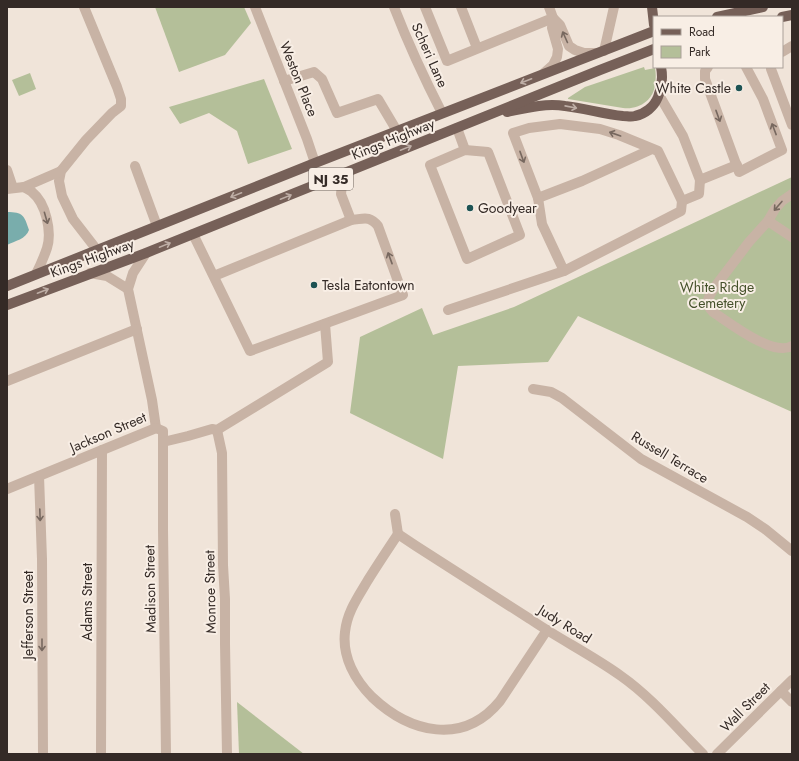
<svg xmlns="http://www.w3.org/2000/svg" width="799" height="761" viewBox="0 0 799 761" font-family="Jost,sans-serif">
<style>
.green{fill:#b4bf99}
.water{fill:#79adac}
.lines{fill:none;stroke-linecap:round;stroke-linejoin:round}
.minor{stroke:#c8b3a5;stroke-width:10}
.major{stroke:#766058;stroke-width:10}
.oneway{stroke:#77685f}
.oneway2{stroke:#beaea6}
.poi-dot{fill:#1d5354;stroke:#f8eee5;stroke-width:1.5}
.labels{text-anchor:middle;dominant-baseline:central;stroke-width:4;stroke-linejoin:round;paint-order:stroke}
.shield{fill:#f8eee5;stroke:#6f655f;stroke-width:1}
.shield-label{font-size:13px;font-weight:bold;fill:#342a26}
.street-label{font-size:14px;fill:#342a26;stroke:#f8eee5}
.poi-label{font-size:14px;fill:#342a26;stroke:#f8eee5;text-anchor:start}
.park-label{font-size:14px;fill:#45512b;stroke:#f8eee5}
</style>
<rect width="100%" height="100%" fill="#f0e4d9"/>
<g class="green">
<path d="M155,7h89l7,16 -26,32 -46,17z"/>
<path d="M644,67l1,3 10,-2c1,5 1,11 0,16 -1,16 -16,26 -32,24l-55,-9v-1l17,-11z"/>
<path d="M30,73l6,16 -17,7 -7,-16z"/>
<path d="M264,79l28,70 -44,15 -11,-33 -28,-18 -29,11 -11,-17z"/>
<path d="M792,177v235l-214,-96 -30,46 -90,4 -15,93 -93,-46 10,-76 62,-29 11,27 81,-28z"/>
<path d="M237,702l67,52h-65z"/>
</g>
<path class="water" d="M7,212c16,0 17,3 22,18 -3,9 -14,11 -22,15z"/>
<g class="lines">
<g class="minor">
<path d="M84,7l33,80 4,12v7l-9,7 -26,27 -25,31 -2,10 3,15 11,23 24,31"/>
<path d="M255,7l52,132 8,24"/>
<path d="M394,7c14,36 30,71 48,106"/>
<path d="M425,7l22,54 106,-43 -4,-11"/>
<path d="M461,7l16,41"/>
<path d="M604,51l10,-44"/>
<path d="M782,52l10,-6"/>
<path d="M708,67l-3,4v8l34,93 43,-22 -19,-51 -17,-32"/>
<path d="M771,67v2l21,56"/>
<path d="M544,73l9,-8 4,-8 1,-8 -6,-21 1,-10 7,7 9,21 6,4 9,3h13"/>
<path d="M284,81l30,-9 8,7 15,34 41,-14 19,32"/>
<path d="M659,95l24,41 17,44 37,-15"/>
<path d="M457,128l8,22"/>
<path d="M652,149l-70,32 -44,17 -25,-65 16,-5 31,-4 40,5 19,6 39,16 24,50 17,-7 1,-14"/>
<path d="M465,150l23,2 32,83 -53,24 -37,-94z"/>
<path d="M135,166l22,60"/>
<path d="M7,170l6,18"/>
<path d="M343,174l-2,20 10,26"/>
<path d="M24,187c3,2 6,3 8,5 14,11 20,40 15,56 -3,9 -7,18 -11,26"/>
<path d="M7,189l17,-2 37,-16"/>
<path d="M792,194l-10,7 -7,8 -7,12 -19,21 -35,46c-6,10 -10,15 -1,24 17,11 60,45 79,34"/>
<path d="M538,198l4,26 22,47 117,-60 1,-10"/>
<path d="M768,221l24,16"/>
<path d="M193,234l57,117 104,-38 49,-18 -25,-69c-9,-11 -14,-7 -27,-6l-137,56"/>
<path d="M146,253l-13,20 -5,16 24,111 4,28"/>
<path d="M90,273l17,3 21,13"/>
<path d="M448,310l116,-39"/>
<path d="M7,381l130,-52"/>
<path d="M533,389l18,3 11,6 79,61 106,58 18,12 27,22"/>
<path d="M156,428l7,3v99l3,224"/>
<path d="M217,430l5,23 1,112 2,34v45l2,110"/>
<path d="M163,442l25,-6 24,-7 5,1 111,-68 -3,-38"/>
<path d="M39,476l3,83 1,195"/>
<path d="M7,489l149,-61"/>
<path d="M395,514l3,20"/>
<path d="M398,534c-10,15 -20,30 -30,46 -10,17 -21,32 -23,52 -3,25 10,48 27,65 38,36 91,49 128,4l47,-71"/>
<path d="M398,534l18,12 114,73c29,20 62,36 91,57 30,21 56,52 82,78"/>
<path d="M781,691l11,11"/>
<path d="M101,754l1,-304"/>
<path d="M717,754l75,-74"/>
</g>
<g class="major">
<path d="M652,7l2,18"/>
<path d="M717,17l46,-10"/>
<path d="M782,17l10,-2"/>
<path d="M507,112c19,-4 38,-9 58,-6 19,2 38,8 58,10 4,0 8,1 12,0 10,-2 19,-9 23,-19 4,-10 5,-20 3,-30"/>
<path d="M7,286l308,-123 339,-132"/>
<path d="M7,305l139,-52 454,-183 54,-21"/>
</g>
</g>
<defs><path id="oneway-shaft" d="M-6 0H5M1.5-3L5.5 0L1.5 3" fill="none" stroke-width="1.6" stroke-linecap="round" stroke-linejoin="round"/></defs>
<g class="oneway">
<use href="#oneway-shaft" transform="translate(565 37) rotate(-114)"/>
<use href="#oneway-shaft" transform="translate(718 116) rotate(70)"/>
<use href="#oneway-shaft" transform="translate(774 129) rotate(-111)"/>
<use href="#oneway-shaft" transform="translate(615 134) rotate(-161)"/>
<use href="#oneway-shaft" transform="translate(522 157) rotate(70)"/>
<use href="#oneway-shaft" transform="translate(778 206) rotate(131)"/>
<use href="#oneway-shaft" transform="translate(46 218) rotate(74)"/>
<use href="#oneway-shaft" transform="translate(390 258) rotate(-110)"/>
<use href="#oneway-shaft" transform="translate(40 515) rotate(88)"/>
<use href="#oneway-shaft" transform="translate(42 645) rotate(90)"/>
</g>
<g class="oneway2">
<use href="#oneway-shaft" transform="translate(526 81) rotate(159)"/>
<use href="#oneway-shaft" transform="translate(571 107) rotate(11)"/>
<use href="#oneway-shaft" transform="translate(406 148) rotate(-22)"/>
<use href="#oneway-shaft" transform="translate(236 195) rotate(158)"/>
<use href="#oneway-shaft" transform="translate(286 197) rotate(-22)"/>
<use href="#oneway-shaft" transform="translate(165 245) rotate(-22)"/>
<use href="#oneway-shaft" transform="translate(43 291) rotate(-21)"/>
</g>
<g class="poi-dot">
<circle cx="739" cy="88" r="4"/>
<circle cx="470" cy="208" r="4"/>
<circle cx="314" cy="285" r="4"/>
</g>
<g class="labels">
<rect class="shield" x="309" y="168" width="44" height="22" rx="3"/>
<g class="shield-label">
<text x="331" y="179">NJ 35</text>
</g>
<g class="street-label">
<text transform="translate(430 55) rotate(66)">Scheri Lane</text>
<text transform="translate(299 79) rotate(68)">Weston Place</text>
<text transform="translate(393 139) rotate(-22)">Kings Highway</text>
<text transform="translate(92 258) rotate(-20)">Kings Highway</text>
<text transform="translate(108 432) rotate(-23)">Jackson Street</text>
<text transform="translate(670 457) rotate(31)">Russell Terrace</text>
<text transform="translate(150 589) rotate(-91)">Madison Street</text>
<text transform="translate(210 592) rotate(-91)">Monroe Street</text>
<text transform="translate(87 602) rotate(-90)">Adams Street</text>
<text transform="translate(28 615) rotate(-90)">Jefferson Street</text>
<text transform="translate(565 624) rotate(32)">Judy Road</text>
<text transform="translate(745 707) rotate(-45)">Wall Street</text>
</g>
<g class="poi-label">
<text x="731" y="88" text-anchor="end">White Castle</text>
<text x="478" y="208">Goodyear</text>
<text x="322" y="285">Tesla Eatontown</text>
</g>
<g class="park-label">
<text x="717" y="287">White Ridge<tspan x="717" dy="16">Cemetery</tspan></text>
</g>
</g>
<rect width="799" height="761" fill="none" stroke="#342a26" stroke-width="16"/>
<rect x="653" y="16" width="130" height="52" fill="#f8eee5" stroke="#aaa099"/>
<rect x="661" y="29" width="20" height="6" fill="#766058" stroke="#aaa099"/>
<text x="689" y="36" font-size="12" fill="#342a26">Road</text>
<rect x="661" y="46" width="20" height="12" fill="#b4bf99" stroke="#aaa099"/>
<text x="689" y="56" font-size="12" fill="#342a26">Park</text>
</svg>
